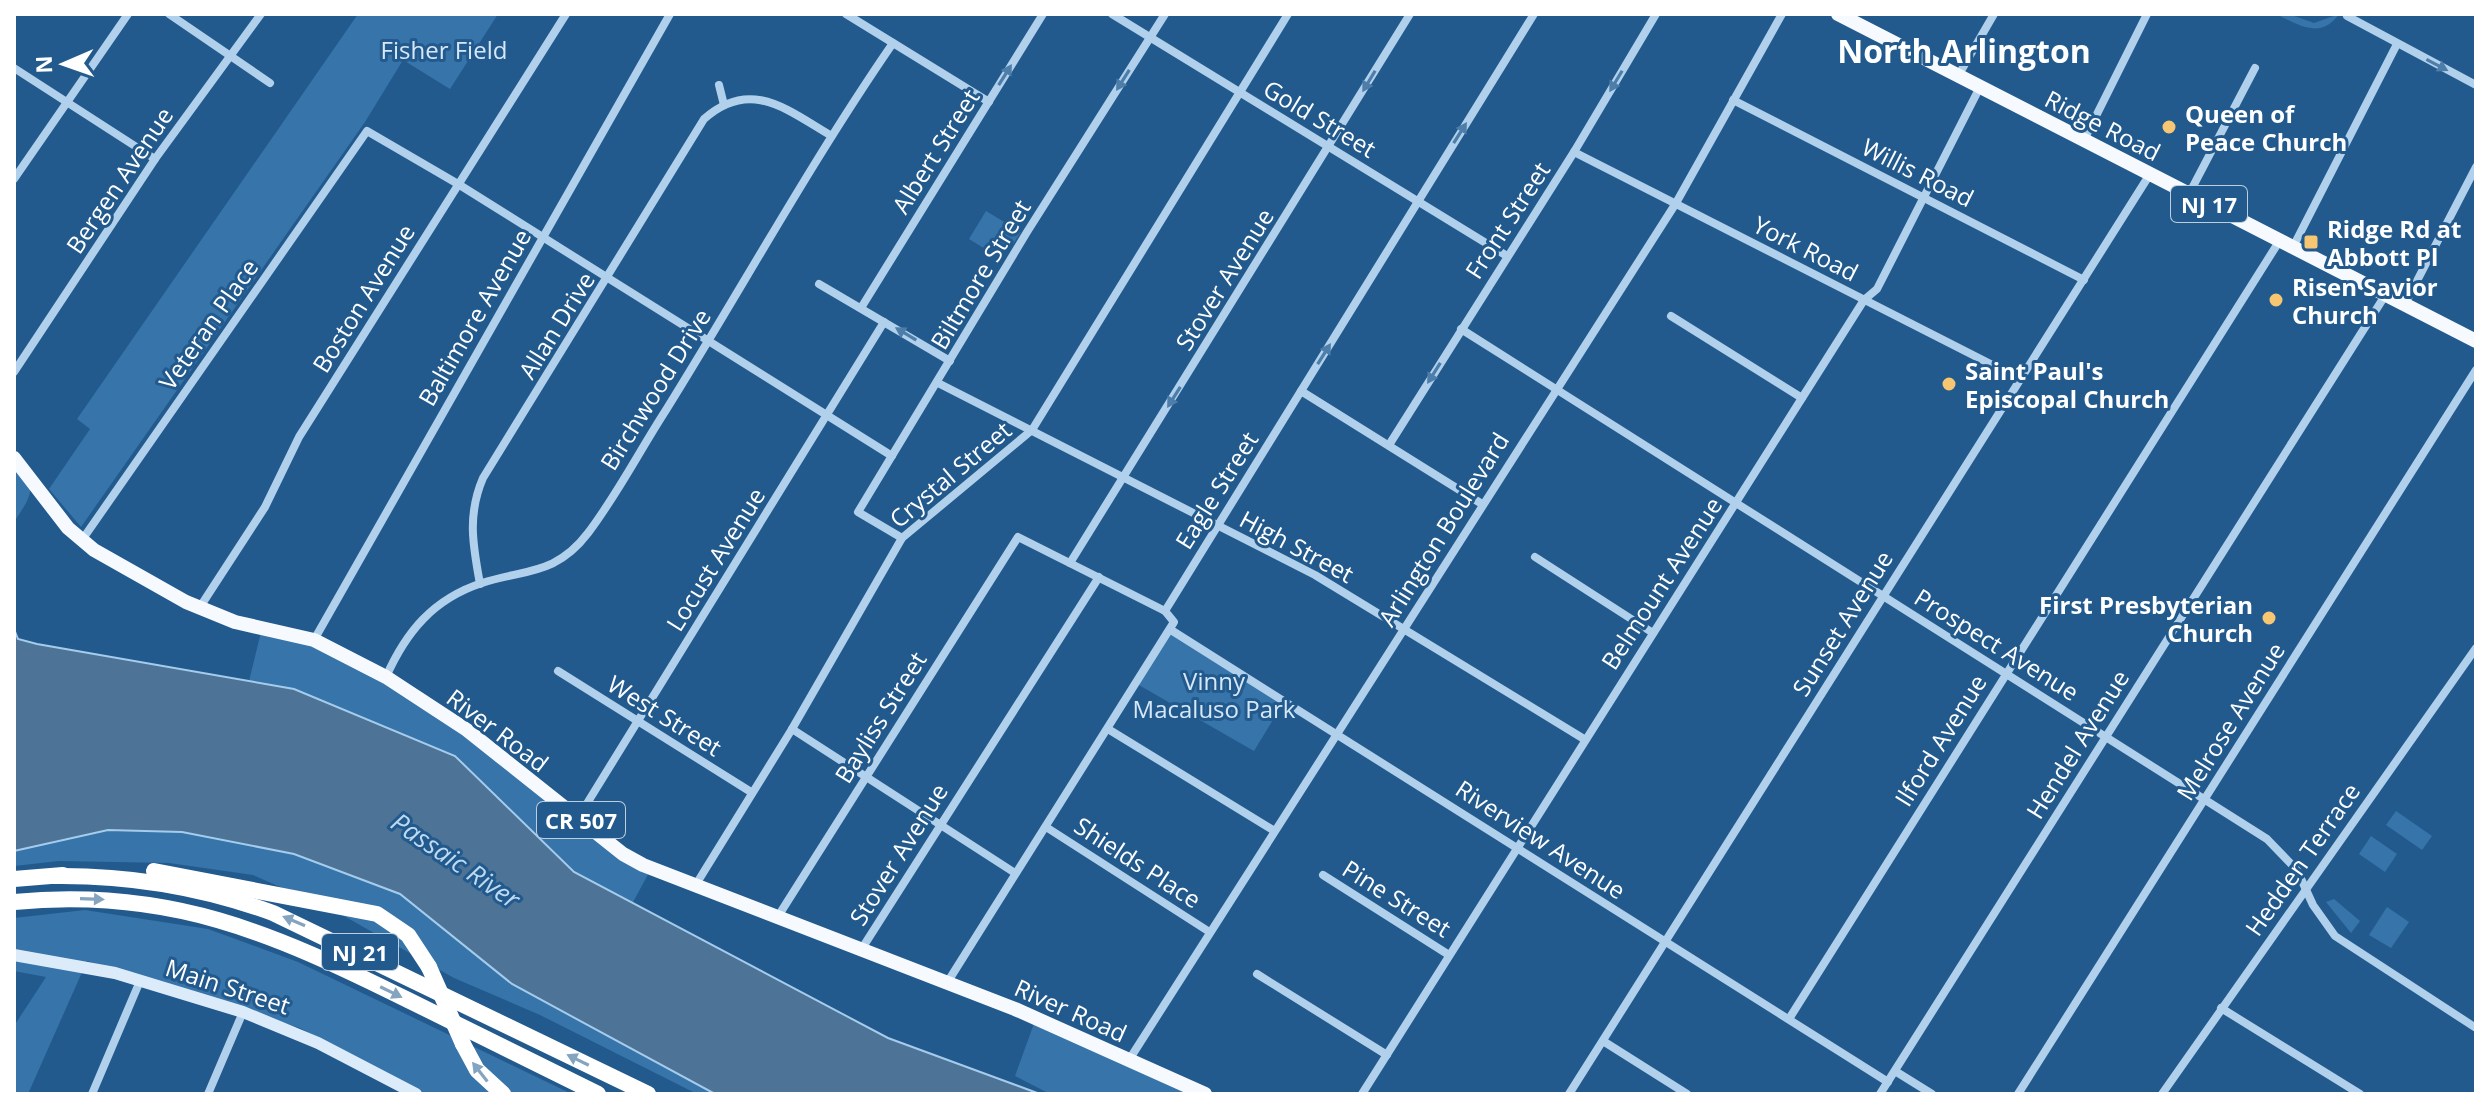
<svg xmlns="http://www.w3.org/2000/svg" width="2490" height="1108" viewBox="0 0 2490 1108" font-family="'Open Sans',sans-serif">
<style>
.green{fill:#3674aa}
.water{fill:#4d7397;stroke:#a5ccec;stroke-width:2}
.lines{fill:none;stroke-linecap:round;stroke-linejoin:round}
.street{stroke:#b1d0eb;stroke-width:8}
.secondary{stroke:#dcebf9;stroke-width:12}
.primary{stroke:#f6fafe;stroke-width:14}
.highway{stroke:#fff;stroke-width:16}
.highway-bridge{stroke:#fff;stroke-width:16}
.oneway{fill:#4d7da9}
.oneway2{fill:#85a4c0}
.poi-dot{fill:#f7c673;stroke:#225a8d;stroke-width:3}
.labels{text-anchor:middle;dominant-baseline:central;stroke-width:6;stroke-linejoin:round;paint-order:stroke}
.shield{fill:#225a8d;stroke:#bdcedd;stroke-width:2}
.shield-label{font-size:22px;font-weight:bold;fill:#fff}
.park-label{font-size:24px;fill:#d6e8f8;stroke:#225a8d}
.poi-label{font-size:24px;font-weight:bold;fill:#fff;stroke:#225a8d;text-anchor:start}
.street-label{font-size:24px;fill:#fff;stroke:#225a8d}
.water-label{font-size:26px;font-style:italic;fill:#bddaf2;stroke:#225a8d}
.district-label{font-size:32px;font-weight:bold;fill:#fff;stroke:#225a8d}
</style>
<rect width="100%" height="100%" fill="#225a8d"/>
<g class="green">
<path d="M358,14h140l-48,75 -47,-29 -38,62 -284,405 -32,-38 41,-60 -13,-10z"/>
<path d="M2276,14h13l25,9 25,-9c-18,26 -41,11 -63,0z"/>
<path d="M986,211l35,21 -8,12 -5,-3 -10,16 -29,-18z"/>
<path d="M14,458c22,30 21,33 0,64z"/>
<path d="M262,628l31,8 93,41 265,192 -19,35 -58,-32 -119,-116 -161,-67 -45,-8z"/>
<path d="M1171,630l114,70 -31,51 -117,-67z"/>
<path d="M2396,811l36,25 -10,14 -36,-25z"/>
<path d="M108,830l74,2 112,22 106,39 112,91 203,110h-18l-157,-79 -86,-37 -119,-67 -82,-36 -84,-12 -110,-2 -45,5v-15z"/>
<path d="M2371,836l26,18 -12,18 -26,-18z"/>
<path d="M2334,899l26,22 -9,12 -25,-31z"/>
<path d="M2387,907l22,15 -18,26 -22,-13z"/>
<path d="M85,910l123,19 90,33 274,132h-148l-124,-66 -213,-67 -59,133h-14v-68l32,-49 -32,-6v-53z"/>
<path d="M1036,1018l169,76h-155l-35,-18z"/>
</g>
<path class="water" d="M14,629l4,10 19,5 257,45 161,67 119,116 314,166 152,56h-325l-203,-110 -112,-90 -106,-40 -112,-22 -74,-2 -94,21z"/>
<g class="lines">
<g class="street">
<path d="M169,14l101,69"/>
<path d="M846,14l143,88"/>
<path d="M1112,14l395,242"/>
<path d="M2347,16l129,69"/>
<path d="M14,68l141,91"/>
<path d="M1958,76l36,-62"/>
<path d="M719,85l5,20"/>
<path d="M1733,100l351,180"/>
<path d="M2084,140l63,-126"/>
<path d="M1574,152l446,227"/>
<path d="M14,179l114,-165"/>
<path d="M2189,194l66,-126"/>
<path d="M2293,247l104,-203"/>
<path d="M819,284l131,77"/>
<path d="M2405,304l71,-137"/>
<path d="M861,308l182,-294"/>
<path d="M1671,316l131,82"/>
<path d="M1461,329l806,510 30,31 16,35 22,31 141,92"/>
<path d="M14,372l141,-213 106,-145"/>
<path d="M938,383l377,192 269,164"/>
<path d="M1301,391l181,113"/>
<path d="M1389,445l185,-293 82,-138"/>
<path d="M902,538l-44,-26 169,-280 138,-218"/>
<path d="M82,540l285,-409 91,53 434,272"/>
<path d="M1535,557l118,76"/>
<path d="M1070,563l340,-549"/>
<path d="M480,584c-7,-38 -13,-69 3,-106l221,-359c46,-41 82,-10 126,16"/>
<path d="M200,607l65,-100 34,-70 267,-423"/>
<path d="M1165,611l369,-597"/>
<path d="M1171,630l717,452"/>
<path d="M314,640l356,-626"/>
<path d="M558,671l193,121"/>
<path d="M386,677c20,-45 47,-78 96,-94 44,-14 74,-8 106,-50 29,-38 52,-83 78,-123 76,-122 145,-248 227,-367"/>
<path d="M792,729l223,144"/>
<path d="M1108,729l165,101"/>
<path d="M578,818l306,-496"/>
<path d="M1046,827l162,104"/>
<path d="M1323,875l126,80"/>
<path d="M695,886l97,-157 110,-191 130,-108 256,-416"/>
<path d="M777,918l241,-381 147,74 9,11 -227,361"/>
<path d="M861,950l238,-373"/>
<path d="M1257,974l130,81"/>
<path d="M2221,1008l139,86"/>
<path d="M1789,1019l491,-779"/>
<path d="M1603,1041l84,53"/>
<path d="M1129,1060l547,-857 106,-189"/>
<path d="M1895,1071l37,23"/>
<path d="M92,1094l48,-113"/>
<path d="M208,1094l35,-82"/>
<path d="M1362,1094l440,-696 62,-98 13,-11 103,-202"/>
<path d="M1569,1094l581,-920"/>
<path d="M1880,1094l506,-800"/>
<path d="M2018,1094l458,-724"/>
<path d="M2162,1094l314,-446"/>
</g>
<path class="secondary" d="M14,955l101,18 128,39 75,31 98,51"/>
<g class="primary">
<path d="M1838,14l638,327"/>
<path d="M14,458l54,70 26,22 92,52 49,20 79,18 72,37 81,53 156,124 20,11 372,144 190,85"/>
</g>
<g class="highway">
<path d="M154,871l223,43 31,21 21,32"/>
<path d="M53,876c76,-1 149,11 220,37l375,181"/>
<path d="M14,879l49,-4"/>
<path d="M14,902c155,-15 259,31 394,98 63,31 127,63 190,94"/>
<path d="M463,1044l14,26 26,24"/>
</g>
<path class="highway-bridge" d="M429,967l34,77"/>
</g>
<defs><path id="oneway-solid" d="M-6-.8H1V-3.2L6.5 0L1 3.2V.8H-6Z" transform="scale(2)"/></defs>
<g class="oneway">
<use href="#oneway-solid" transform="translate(2437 65) rotate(28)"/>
<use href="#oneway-solid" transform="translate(1005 75) rotate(-58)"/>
<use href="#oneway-solid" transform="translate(1123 80) rotate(122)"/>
<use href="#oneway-solid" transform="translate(1369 81) rotate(121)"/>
<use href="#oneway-solid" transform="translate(1616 81) rotate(121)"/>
<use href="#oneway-solid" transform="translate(1460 133) rotate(-58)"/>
<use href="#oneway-solid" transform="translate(906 334) rotate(-149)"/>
<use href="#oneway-solid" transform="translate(1324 354) rotate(-58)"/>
<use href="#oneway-solid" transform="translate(1434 373) rotate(122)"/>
<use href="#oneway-solid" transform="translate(1174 397) rotate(122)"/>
</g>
<g class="oneway2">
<use href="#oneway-solid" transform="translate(92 899) rotate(2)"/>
<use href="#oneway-solid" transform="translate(294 921) rotate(-157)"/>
<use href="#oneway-solid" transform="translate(391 992) rotate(26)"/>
<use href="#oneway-solid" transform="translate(578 1060) rotate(-154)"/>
<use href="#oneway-solid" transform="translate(480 1072) rotate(-128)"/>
</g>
<g class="poi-dot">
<circle cx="2169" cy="127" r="8"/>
<rect x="2303" y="234" width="16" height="16" rx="4"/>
<circle cx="2276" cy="300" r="8"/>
<circle cx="1949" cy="384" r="8"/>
<circle cx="2269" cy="618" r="8"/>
</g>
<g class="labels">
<g class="shield">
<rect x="2171" y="186" width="76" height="36" rx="6"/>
<rect x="537" y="802" width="88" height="36" rx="6"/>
<rect x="322" y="934" width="76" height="36" rx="6"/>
</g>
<g class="shield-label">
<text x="2209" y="204">NJ 17</text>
<text x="581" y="820">CR 507</text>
<text x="360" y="952">NJ 21</text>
</g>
<g class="park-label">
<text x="444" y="49">Fisher Field</text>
<text x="1214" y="680">Vinny<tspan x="1214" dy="28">Macaluso Park</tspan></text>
</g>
<g class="poi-label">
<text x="2185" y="113">Queen of<tspan x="2185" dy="28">Peace Church</tspan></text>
<text x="2327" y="228">Ridge Rd at<tspan x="2327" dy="28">Abbott Pl</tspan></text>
<text x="2292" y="286">Risen Savior<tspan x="2292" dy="28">Church</tspan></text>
<text x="1965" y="370">Saint Paul's<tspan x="1965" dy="28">Episcopal Church</tspan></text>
<text x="2253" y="604" text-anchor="end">First Presbyterian<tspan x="2253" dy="28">Church</tspan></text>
</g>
<g class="street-label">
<text transform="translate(1320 118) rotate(31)">Gold Street</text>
<text transform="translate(2103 125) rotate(27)">Ridge Road</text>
<text transform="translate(935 151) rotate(-58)">Albert Street</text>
<text transform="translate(1918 172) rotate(27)">Willis Road</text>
<text transform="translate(119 180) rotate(-56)">Bergen Avenue</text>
<text transform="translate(1507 220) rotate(-57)">Front Street</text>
<text transform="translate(1806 248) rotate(27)">York Road</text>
<text transform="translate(980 274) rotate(-59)">Biltmore Street</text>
<text transform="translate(1224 279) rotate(-58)">Stover Avenue</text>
<text transform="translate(363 298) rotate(-58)">Boston Avenue</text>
<text transform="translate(474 317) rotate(-60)">Baltimore Avenue</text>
<text transform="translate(208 324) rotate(-55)">Veteran Place</text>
<text transform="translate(556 325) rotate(-58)">Allan Drive</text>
<text transform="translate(655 389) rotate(-58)">Birchwood Drive</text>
<text transform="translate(950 474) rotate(-40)">Crystal Street</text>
<text transform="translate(1216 490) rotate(-58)">Eagle Street</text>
<text transform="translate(1443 529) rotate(-58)">Arlington Boulevard</text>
<text transform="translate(1297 546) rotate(28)">High Street</text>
<text transform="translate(715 559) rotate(-58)">Locust Avenue</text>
<text transform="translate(1661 583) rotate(-57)">Belmount Avenue</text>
<text transform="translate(1842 623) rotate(-58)">Sunset Avenue</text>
<text transform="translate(1997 644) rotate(32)">Prospect Avenue</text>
<text transform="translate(665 715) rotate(32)">West Street</text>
<text transform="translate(880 717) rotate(-58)">Bayliss Street</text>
<text transform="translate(2230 721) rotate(-58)">Melrose Avenue</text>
<text transform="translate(498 730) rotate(37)">River Road</text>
<text transform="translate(1940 740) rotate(-58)">Ilford Avenue</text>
<text transform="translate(2077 744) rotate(-58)">Hendel Avenue</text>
<text transform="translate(1541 839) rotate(33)">Riverview Avenue</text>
<text transform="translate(898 854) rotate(-58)">Stover Avenue</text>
<text transform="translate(2302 859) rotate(-55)">Hedden Terrace</text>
<text transform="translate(1138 862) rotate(33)">Shields Place</text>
<text transform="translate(1397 898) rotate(32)">Pine Street</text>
<text transform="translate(228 986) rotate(18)">Main Street</text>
<text transform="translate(1071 1010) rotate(24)">River Road</text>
</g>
<g class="water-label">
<text transform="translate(456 860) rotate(34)">Passaic River</text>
</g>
<g class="district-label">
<text x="1964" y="50">North Arlington</text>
</g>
</g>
<rect width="2490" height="1108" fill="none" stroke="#ffffff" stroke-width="32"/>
<g transform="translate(64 64) rotate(268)" stroke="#225a8d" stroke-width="6" paint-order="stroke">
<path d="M0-6L14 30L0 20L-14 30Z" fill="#ffffff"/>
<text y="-12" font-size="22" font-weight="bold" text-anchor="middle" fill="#ffffff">N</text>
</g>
</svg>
